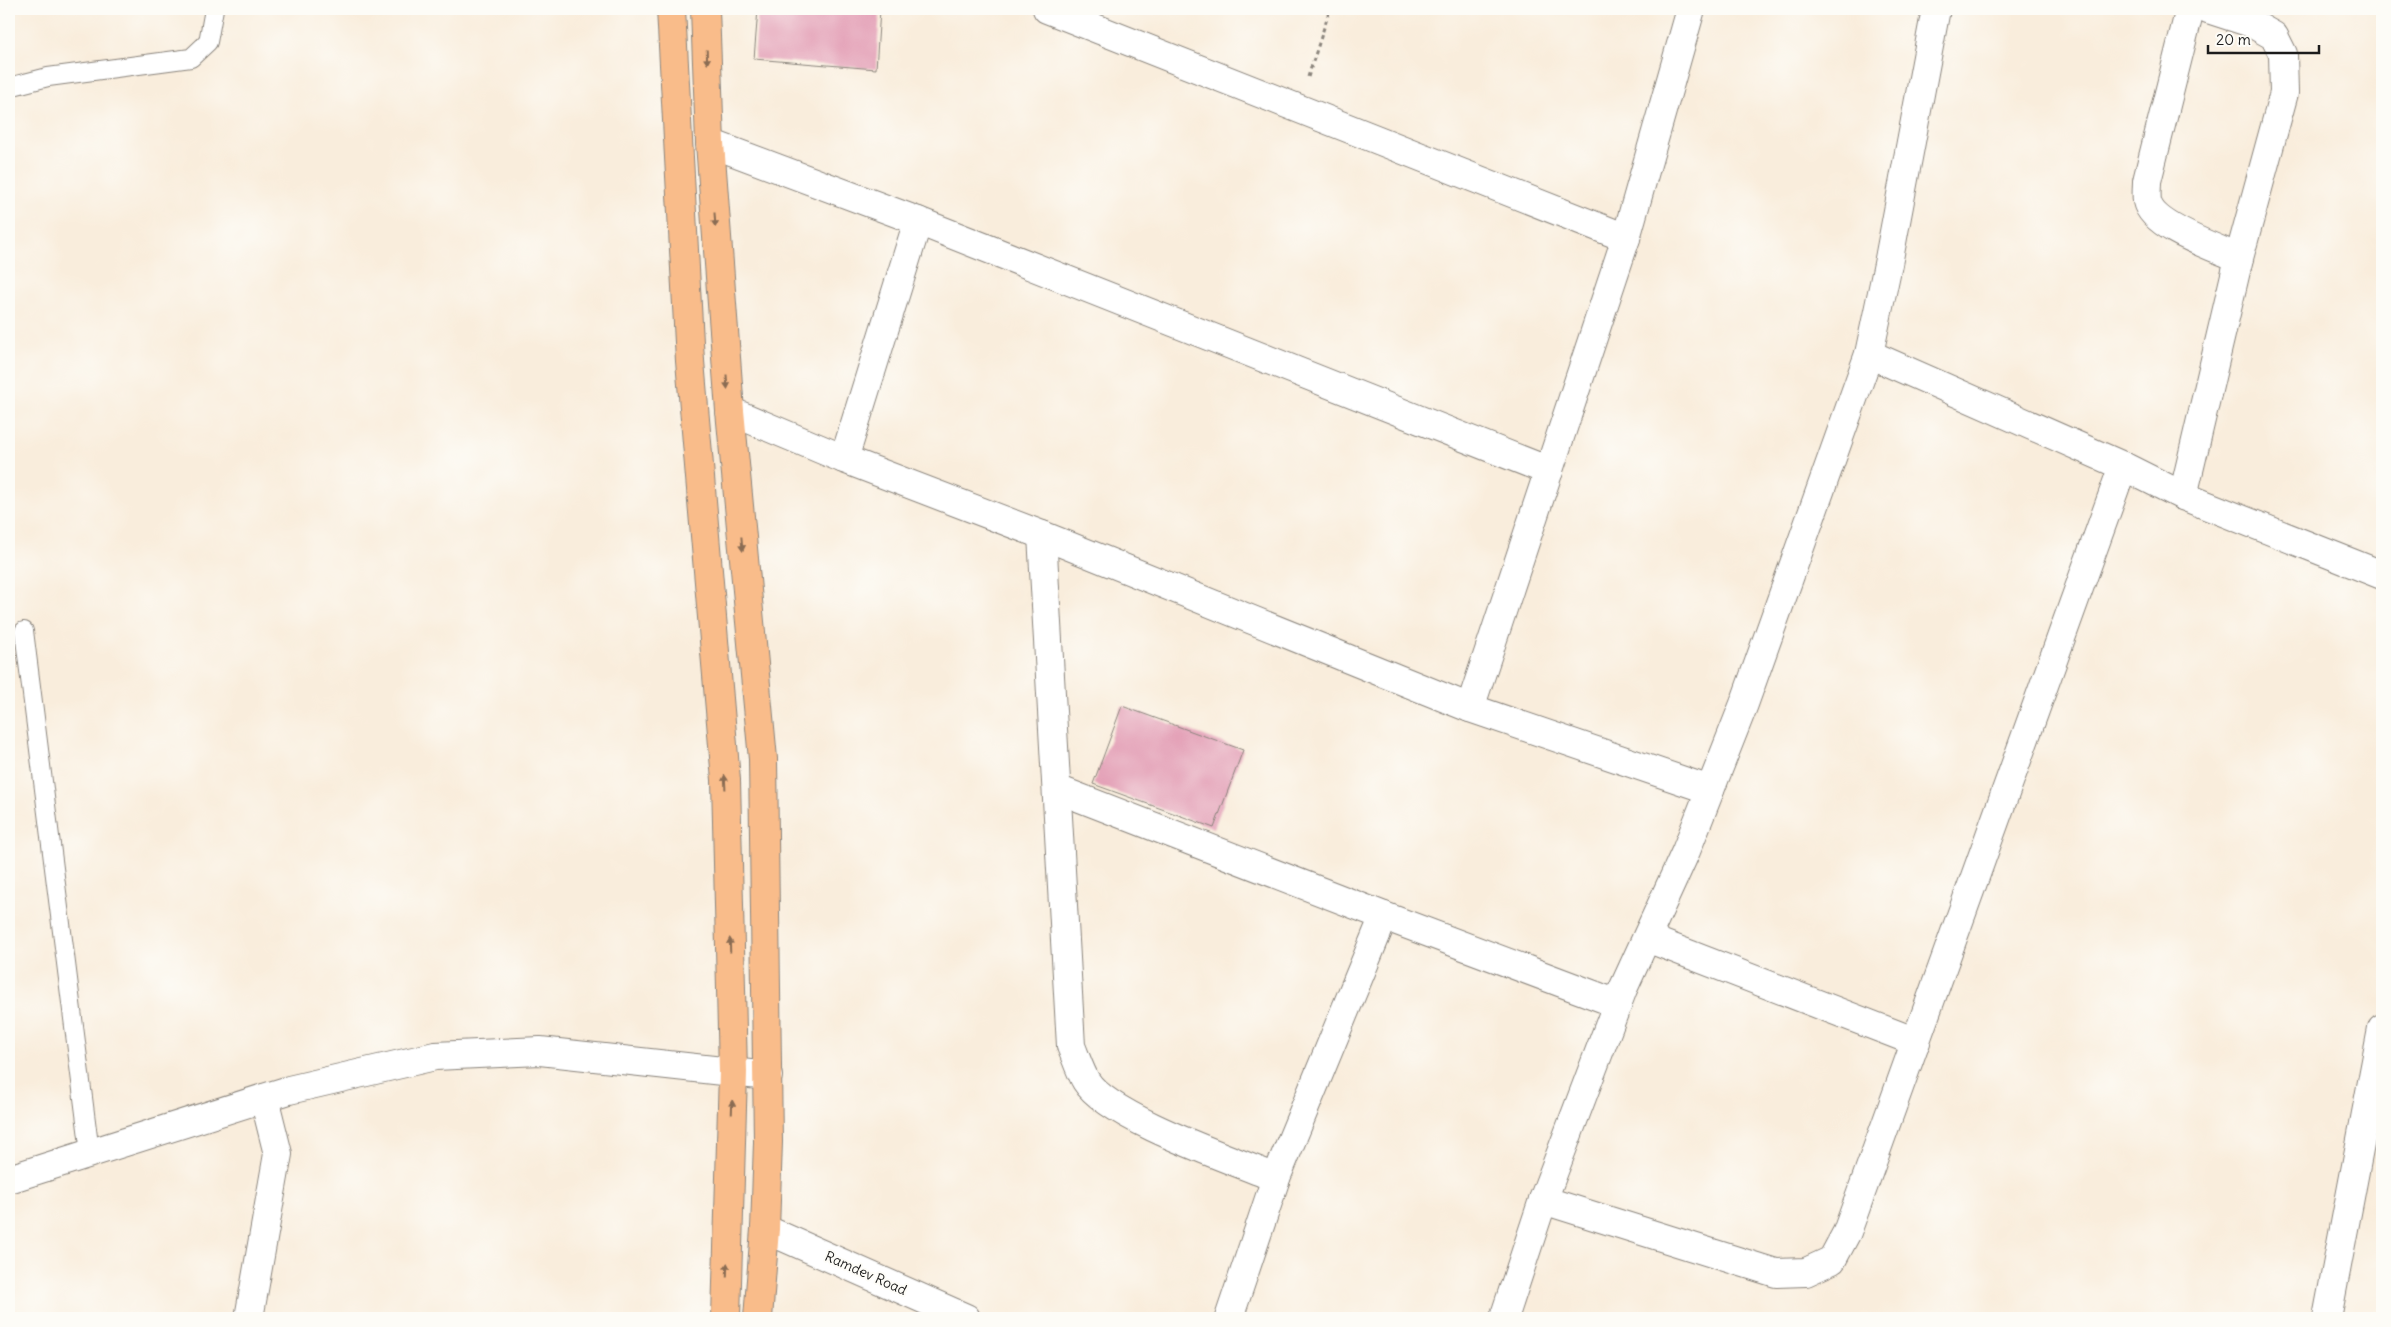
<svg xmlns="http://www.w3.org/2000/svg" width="2391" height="1327" viewBox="0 0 2391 1327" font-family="Delius,sans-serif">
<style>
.building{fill:#e4a2b8}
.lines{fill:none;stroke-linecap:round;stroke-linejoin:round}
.service-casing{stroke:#8a847c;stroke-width:20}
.minor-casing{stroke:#8a847c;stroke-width:30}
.tertiary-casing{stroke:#8a847c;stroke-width:30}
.primary-casing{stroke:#8a847c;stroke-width:30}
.path{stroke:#8a847c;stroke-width:3;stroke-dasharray:4 4;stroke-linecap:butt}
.service{stroke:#fff;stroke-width:18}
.minor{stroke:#fff;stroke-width:28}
.tertiary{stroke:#fff;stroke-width:28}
.primary{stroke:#f9bc8a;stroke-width:28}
.oneway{fill:#8a6c53}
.labels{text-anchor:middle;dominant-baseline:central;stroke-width:4;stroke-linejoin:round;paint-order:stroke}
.street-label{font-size:14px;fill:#1c1c1c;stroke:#fdfcf7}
</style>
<rect width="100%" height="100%" fill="#fdfcf7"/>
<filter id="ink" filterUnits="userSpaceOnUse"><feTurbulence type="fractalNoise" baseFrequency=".02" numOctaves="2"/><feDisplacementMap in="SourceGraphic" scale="10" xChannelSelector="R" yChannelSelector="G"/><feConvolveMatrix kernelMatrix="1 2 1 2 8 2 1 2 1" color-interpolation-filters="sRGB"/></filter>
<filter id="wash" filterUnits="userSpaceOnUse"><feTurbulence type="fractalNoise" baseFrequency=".0096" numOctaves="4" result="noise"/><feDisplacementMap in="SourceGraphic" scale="20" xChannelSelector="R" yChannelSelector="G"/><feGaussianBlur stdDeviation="1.12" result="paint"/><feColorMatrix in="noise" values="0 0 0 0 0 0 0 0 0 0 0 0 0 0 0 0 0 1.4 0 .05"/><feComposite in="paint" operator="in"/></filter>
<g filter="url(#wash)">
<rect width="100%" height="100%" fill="#f9eddc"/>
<g id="blocks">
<g class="building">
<path d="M758,9l122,1 -4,59 -122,-10z"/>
<path d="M1122,706l121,44 -29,78 -121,-44z"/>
</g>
</g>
</g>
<g filter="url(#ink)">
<use href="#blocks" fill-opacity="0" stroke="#8a847c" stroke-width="1"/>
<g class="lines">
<g class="service-casing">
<g id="service">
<path d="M9,87l39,-10 143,-19 17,-16 6,-33"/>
<path d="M24,631l66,522"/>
</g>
</g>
<g class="minor-casing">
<g id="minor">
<path d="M1047,9l579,229"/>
<path d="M2190,9l-43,172c0,6 -1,13 0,20 5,26 70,47 92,57"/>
<path d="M710,143l208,78 631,250"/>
<path d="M1869,354l254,112 60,30 199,79"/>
<path d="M730,411l114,48 198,76 428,173 156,-470 65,-229"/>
<path d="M844,459l74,-238"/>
<path d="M2183,496l56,-238 45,-165 -1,-39 -9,-18 -23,-13 -43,-14"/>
<path d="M1042,535l29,511c5,12 9,25 15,35 23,37 147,79 190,97"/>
<path d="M1470,708l240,82"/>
<path d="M1057,789l327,127 234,88"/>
<path d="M1647,938l269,104"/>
<path d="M1543,1200l233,73 30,-1 26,-12 15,-28 276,-766"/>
<path d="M765,1229l201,89"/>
<path d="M249,1318l29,-164 -14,-56"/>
<path d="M1229,1318l47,-140 108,-262"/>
<path d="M1504,1318l39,-118 80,-211 63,-138 58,-147 125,-350 19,-90 48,-255"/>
<path d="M2327,1318l55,-289"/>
</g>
</g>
<g class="tertiary-casing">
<path id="tertiary" d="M9,1179l280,-89 146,-34 105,-5 228,25"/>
</g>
<g class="primary-casing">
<g id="primary">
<path d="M671,9l19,352 36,419 7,292 -7,246"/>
<path d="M705,9l5,134 20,268 33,348 5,383 -3,87 -7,89"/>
</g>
</g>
<path class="path" d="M1308,77l22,-68"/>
<use href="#service" class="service"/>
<use href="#minor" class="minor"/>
<use href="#tertiary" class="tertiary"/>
<use href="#primary" class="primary"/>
</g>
<defs><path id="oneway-solid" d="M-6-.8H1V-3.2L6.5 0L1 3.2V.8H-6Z" transform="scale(1.25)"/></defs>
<g class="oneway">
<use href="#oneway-solid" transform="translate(707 57) rotate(88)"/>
<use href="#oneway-solid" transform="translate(715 220) rotate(86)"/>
<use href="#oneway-solid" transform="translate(727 382) rotate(86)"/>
<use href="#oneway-solid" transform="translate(742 544) rotate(85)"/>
<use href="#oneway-solid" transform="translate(725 782) rotate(-93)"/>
<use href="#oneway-solid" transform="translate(730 945) rotate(-92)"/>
<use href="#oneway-solid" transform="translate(732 1107) rotate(-88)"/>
<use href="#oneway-solid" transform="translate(727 1270) rotate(-88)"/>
</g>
</g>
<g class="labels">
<g class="street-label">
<text transform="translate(866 1273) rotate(24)">Ramdev Road</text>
</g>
</g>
<rect width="2391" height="1327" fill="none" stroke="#fdfcf7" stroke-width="30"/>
<path d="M2208 45v8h111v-8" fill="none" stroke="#1c1c1c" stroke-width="2.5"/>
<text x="2216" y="45" font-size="15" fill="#1c1c1c" stroke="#fdfcf7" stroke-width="4" paint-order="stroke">20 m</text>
</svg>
